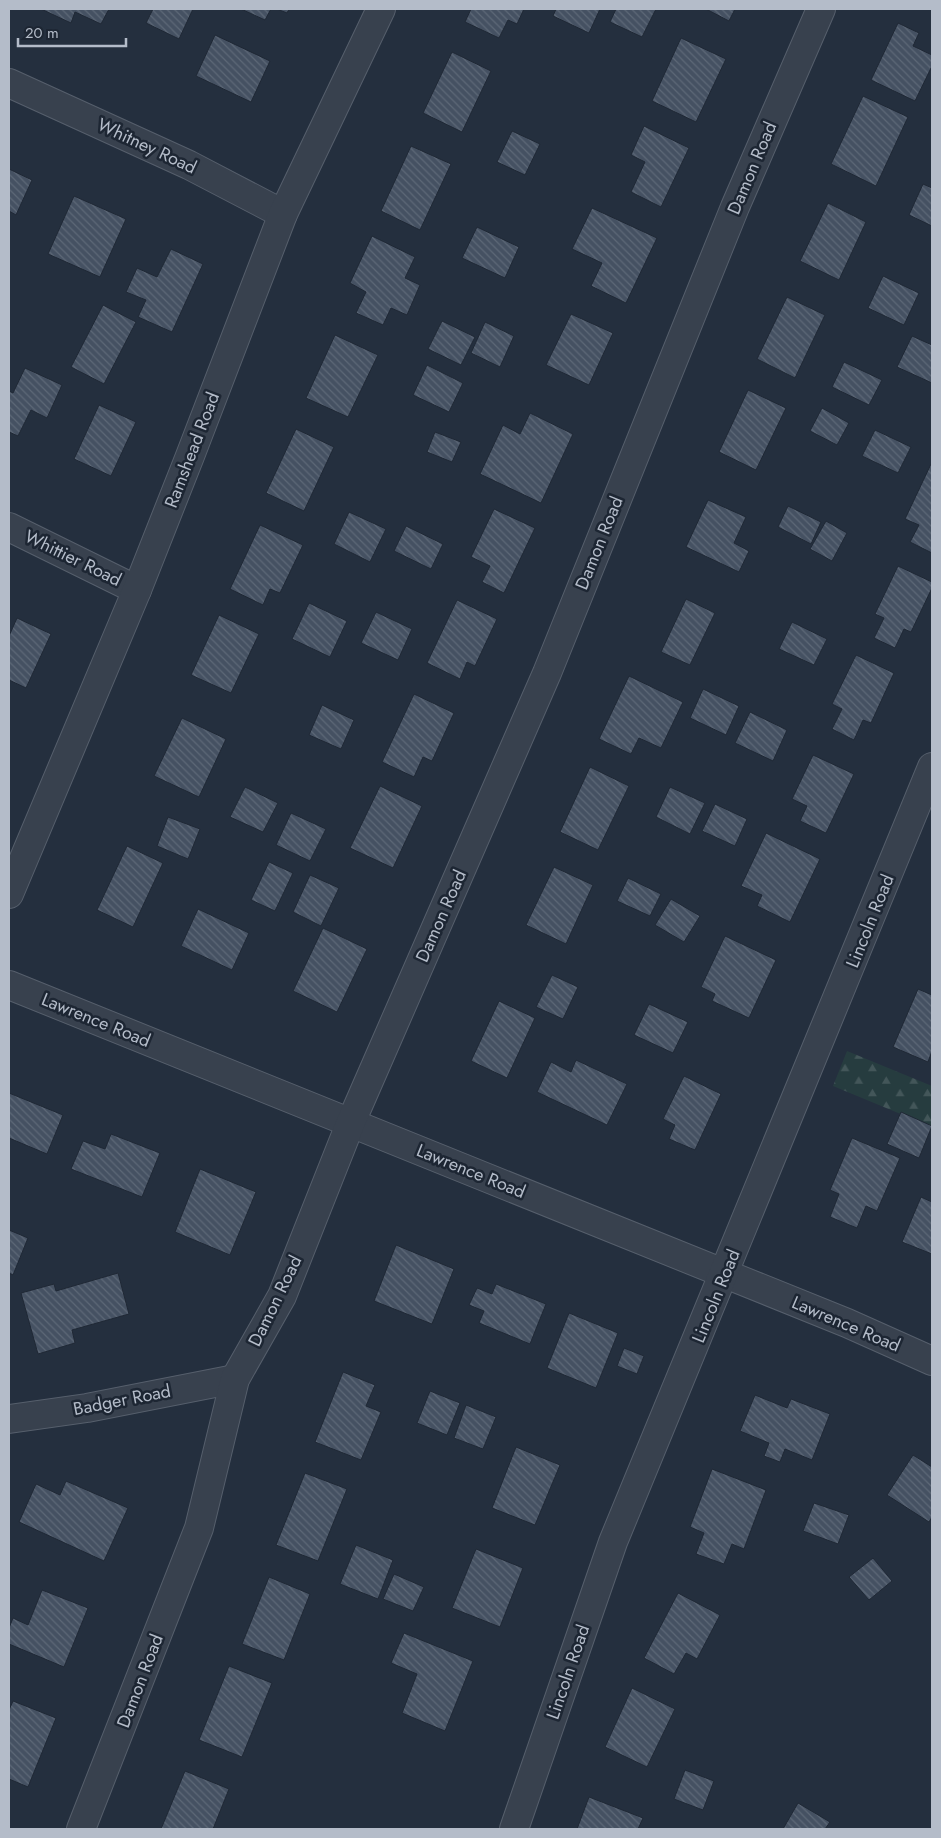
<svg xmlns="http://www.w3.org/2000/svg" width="941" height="1838" viewBox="0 0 941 1838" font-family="Jost,sans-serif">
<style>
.forest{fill:url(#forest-firs)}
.building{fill:url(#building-back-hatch);stroke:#1f2835}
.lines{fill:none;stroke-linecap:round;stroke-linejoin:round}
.minor-casing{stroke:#565f6c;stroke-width:30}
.minor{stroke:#38414e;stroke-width:28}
.labels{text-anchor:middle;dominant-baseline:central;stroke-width:5;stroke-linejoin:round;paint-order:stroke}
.street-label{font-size:18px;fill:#b4bcc9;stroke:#1d2633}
</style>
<defs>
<pattern id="forest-firs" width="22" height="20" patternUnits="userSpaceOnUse" patternTransform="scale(1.25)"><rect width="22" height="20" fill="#263c3f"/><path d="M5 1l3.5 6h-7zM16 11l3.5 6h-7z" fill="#435659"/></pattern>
<pattern id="building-back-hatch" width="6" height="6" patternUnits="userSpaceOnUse" patternTransform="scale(1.25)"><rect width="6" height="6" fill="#455162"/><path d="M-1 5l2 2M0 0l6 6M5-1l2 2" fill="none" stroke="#5d6877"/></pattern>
</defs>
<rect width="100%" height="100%" fill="#242f3e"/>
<path class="forest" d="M847,1051l85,35v41l-99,-41z"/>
<g class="building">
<path d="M41,9h68l-8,15 -26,-12 -4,11z"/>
<path d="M153,9h40l-14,30 -33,-16z"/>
<path d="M241,9h30l-6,11z"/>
<path d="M277,9h12l-2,4z"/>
<path d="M471,9h53l-7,15 -9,-4 -9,18 -34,-16z"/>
<path d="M556,9h44l-11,24 -36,-17z"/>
<path d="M616,9h40l-14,28 -32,-15z"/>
<path d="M706,9h29l-6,12z"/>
<path d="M898,23l21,10 -6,13 19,9v11l-17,35 -44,-21z"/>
<path d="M215,35l55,26 -19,41 -55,-26z"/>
<path d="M681,38l45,21 -30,63 -44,-21z"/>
<path d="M452,52l39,19 -29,61 -39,-19z"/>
<path d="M863,96l45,21 -32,69 -45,-22z"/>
<path d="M644,126l45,22 -28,59 -30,-15 14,-30 -14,-7z"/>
<path d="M512,131l28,13 -15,31 -28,-13z"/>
<path d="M411,146l40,18 -31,66 -39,-19z"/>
<path d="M9,169l23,11 -16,35 -7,-4z"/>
<path d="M923,184l9,4v38l-23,-11z"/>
<path d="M74,196l52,23 -26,58 -52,-23z"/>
<path d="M828,203l38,19 -27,58 -39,-19z"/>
<path d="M592,208l65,30 -31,65 -35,-17 11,-23 -30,-14z"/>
<path d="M477,227l42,20 -14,31 -43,-20z"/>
<path d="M372,236l43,21 -10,21 15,7 -13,30 -16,-7 -8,17 -27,-12 10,-21 -16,-9z"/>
<path d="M171,249l32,15 -31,68 -34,-15 8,-17 -20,-8 11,-24 20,9z"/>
<path d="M883,276l36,17 -15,32 -36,-17z"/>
<path d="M787,297l38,18 -30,63 -38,-19z"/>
<path d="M103,305l33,17 -32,62 -33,-17z"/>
<path d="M571,314l42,19 -24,52 -43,-20z"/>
<path d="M442,321l33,16 -14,28 -33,-16z"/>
<path d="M485,322l29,14 -14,31 -29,-14z"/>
<path d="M335,335l43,20 -30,62 -42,-19z"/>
<path d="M912,336l20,9v38l-35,-16z"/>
<path d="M844,362l38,18 -13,25 -37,-18z"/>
<path d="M427,365l36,18 -14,29 -36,-17z"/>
<path d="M25,368l37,17 -15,33 -16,-8 -13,26 -9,-4v-41l4,2z"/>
<path d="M748,390l38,18 -30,62 -37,-18z"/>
<path d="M99,405l37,17 -25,54 -37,-17z"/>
<path d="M822,408l27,15 -12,22 -27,-14z"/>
<path d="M530,413l43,21 -32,69 -61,-29 23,-49 17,9z"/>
<path d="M296,429l38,18 -30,64 -38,-18z"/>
<path d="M875,430l36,17 -13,26 -36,-17z"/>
<path d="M435,432l26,10 -9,20 -25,-10z"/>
<path d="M931,464l1,1v88l-22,-11 9,-17 -14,-6z"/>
<path d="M708,500l38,17 -12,26 15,8 -10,21 -53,-25z"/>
<path d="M788,506l33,16 -10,22 -33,-17z"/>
<path d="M494,509l41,19 -31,65 -22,-11 8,-16 -19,-9z"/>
<path d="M349,512l37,17 -16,33 -36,-18z"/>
<path d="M826,521l21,12 -15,28 -22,-12z"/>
<path d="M260,525l43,20 -23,48 -10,-4 -7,16 -33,-16z"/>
<path d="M406,526l37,18 -12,25 -37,-18z"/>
<path d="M898,566l34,16v6l-21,44 -7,-3 -9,19 -21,-10 10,-20 -9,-4z"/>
<path d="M686,599l29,14 -25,52 -29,-13z"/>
<path d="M457,600l40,19 -22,47 -8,-4 -7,17 -33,-16z"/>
<path d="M309,603l38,18 -17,36 -38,-18z"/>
<path d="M376,612l36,17 -14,31 -37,-17z"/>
<path d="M219,615l40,19 -28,59 -40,-18z"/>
<path d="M17,618l34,16 -25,54 -17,-8v-44z"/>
<path d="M792,622l35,17 -13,26 -35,-16z"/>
<path d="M856,655l38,18 -23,50 -8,-3 -9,20 -22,-11 10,-20 -10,-5z"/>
<path d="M629,676l54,26 -22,46 -22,-10 -8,16 -32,-15z"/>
<path d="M703,689l36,17 -13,29 -36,-17z"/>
<path d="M414,694l40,19 -22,48 -9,-4 -9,20 -32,-15z"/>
<path d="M322,705l32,15 -13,29 -32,-14z"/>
<path d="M750,712l37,18 -14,31 -38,-18z"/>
<path d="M182,718l44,21 -27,58 -45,-21z"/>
<path d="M813,755l41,19 -28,59 -26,-12 7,-15 -15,-7z"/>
<path d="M590,767l39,19 -31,64 -38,-18z"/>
<path d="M380,786l42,20 -29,62 -43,-20z"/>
<path d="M245,787l33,16 -15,29 -33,-15z"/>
<path d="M670,787l35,16 -15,31 -34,-17z"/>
<path d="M715,804l32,15 -12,27 -33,-15z"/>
<path d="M291,813l35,16 -16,32 -34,-16z"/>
<path d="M168,817l32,12 -12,30 -31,-13z"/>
<path d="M766,833l54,26 -30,63 -33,-16 5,-11 -21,-9z"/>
<path d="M127,846l36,17 -30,64 -36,-17z"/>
<path d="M269,862l24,11 -18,38 -24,-11z"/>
<path d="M554,867l39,18 -27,59 -40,-19z"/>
<path d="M310,875l29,13 -18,38 -28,-14z"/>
<path d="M628,878l33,16 -11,22 -33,-15z"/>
<path d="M671,899l29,17 -16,26 -29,-17z"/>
<path d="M198,909l51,24 -17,37 -51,-24z"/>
<path d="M323,928l44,21 -30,63 -44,-21z"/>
<path d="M725,936l51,24 -27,58 -37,-17 3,-7 -14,-7z"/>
<path d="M552,975l26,12 -15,32 -27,-12z"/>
<path d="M918,989l14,6v56l-4,11 -35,-15z"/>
<path d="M499,1001l36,17 -28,60 -36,-17z"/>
<path d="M649,1004l39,18 -15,31 -39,-18z"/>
<path d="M576,1060l51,24 -20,41 -70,-33 14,-30 20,10z"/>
<path d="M684,1076l37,18 -26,56 -26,-11 6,-14 -12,-6z"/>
<path d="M9,1093l54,22 -16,39 -38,-16z"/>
<path d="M901,1112l31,14 -13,32 -32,-14z"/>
<path d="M111,1134l49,19 -18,44 -71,-28 12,-28 22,8z"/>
<path d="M852,1138l48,20 -23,53 -11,-5 -9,22 -27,-11 9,-23 -9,-4z"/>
<path d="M200,1169l56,23 -26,63 -55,-23z"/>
<path d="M921,1197l11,5v52l-30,-12z"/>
<path d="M9,1230l19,8 -15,37 -4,-2z"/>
<path d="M396,1245l58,24 -22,55 -58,-23z"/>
<path d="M118,1273l11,41 -57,16 3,13 -37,11 -17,-61 33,-9 2,7z"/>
<path d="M496,1284l50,20 -16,40 -51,-21 5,-12 -15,-6 8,-17 15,6z"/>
<path d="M569,1313l49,20 -22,55 -49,-20z"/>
<path d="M624,1348l20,8 -7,18 -20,-8z"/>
<path d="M343,1372l32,13 -9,21 15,6 -20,48 -46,-18z"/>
<path d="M430,1391l30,12 -13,32 -30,-12z"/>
<path d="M755,1395l32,13 4,-9 39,15 -18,46 -27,-11 -5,13 -16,-6 5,-13 -29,-12z"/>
<path d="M466,1405l30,12 -13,32 -29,-11z"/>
<path d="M516,1447l44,18 -25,60 -43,-17z"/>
<path d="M913,1455l19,12v50l-3,5 -42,-27z"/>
<path d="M712,1469l54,21 -22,59 -12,-5 -8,20 -28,-10 8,-21 -14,-6z"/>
<path d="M305,1473l42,16 -29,72 -42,-16z"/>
<path d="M66,1481l62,27 -24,53 -85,-39 17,-38 24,11z"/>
<path d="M814,1503l35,12 -11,29 -35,-13z"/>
<path d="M356,1545l37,15 -15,39 -38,-15z"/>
<path d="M476,1549l47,19 -23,59 -48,-19z"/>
<path d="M873,1558l19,23 -23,19 -20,-23z"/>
<path d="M394,1574l30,13 -11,24 -30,-12z"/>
<path d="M269,1577l41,17 -26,66 -42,-16z"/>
<path d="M42,1590l46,18 -24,59 -55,-23v-16l4,-10 15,7z"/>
<path d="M678,1593l42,22 -23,44 -11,-6 -12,21 -30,-16z"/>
<path d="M404,1633l69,28 -28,70 -43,-18 15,-39 -26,-11z"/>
<path d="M229,1666l43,17 -30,74 -43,-17z"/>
<path d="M632,1688l43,21 -28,58 -42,-20z"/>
<path d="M13,1701l43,17 -28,69 -19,-8v-69z"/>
<path d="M685,1770l29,11 -11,29 -29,-11z"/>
<path d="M185,1771l44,18 -16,40h-52z"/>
<path d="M589,1797l54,21 -5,11h-61z"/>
<path d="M798,1803l32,19 -5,7h-42z"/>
</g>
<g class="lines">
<g class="minor-casing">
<g id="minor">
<path d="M9,83l180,82 94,49"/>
<path d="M9,527l128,63"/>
<path d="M9,894l128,-304 53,-134 93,-242 98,-205"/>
<path d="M9,985l838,338 85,38"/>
<path d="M9,1419l78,-11 148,-29"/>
<path d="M81,1829l118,-301 36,-149 47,-83 69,-174 196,-449 188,-466 86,-198"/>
<path d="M514,1829l99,-287 319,-775"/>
</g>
</g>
<use href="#minor" class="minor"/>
</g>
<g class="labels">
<g class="street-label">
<text transform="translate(147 146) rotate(25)">Whitney Road</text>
<text transform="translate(752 168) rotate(-67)">Damon Road</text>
<text transform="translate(192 450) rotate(-69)">Ramshead Road</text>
<text transform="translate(599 543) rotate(-68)">Damon Road</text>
<text transform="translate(73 558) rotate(26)">Whittier Road</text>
<text transform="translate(441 916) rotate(-66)">Damon Road</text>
<text transform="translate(870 921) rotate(-68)">Lincoln Road</text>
<text transform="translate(96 1020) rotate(22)">Lawrence Road</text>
<text transform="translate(471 1171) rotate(22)">Lawrence Road</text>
<text transform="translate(716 1296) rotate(-68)">Lincoln Road</text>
<text transform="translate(275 1301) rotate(-64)">Damon Road</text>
<text transform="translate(846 1324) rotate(23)">Lawrence Road</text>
<text transform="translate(122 1400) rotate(-11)">Badger Road</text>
<text transform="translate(568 1672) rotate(-71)">Lincoln Road</text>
<text transform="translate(140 1681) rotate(-69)">Damon Road</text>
</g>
</g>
<rect width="941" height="1838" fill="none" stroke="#b4bcc9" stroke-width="20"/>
<path d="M18 38v8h108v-8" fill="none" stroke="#b4bcc9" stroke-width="2.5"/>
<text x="25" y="38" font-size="15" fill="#b4bcc9" stroke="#1d2633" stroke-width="4" paint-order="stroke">20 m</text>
</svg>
